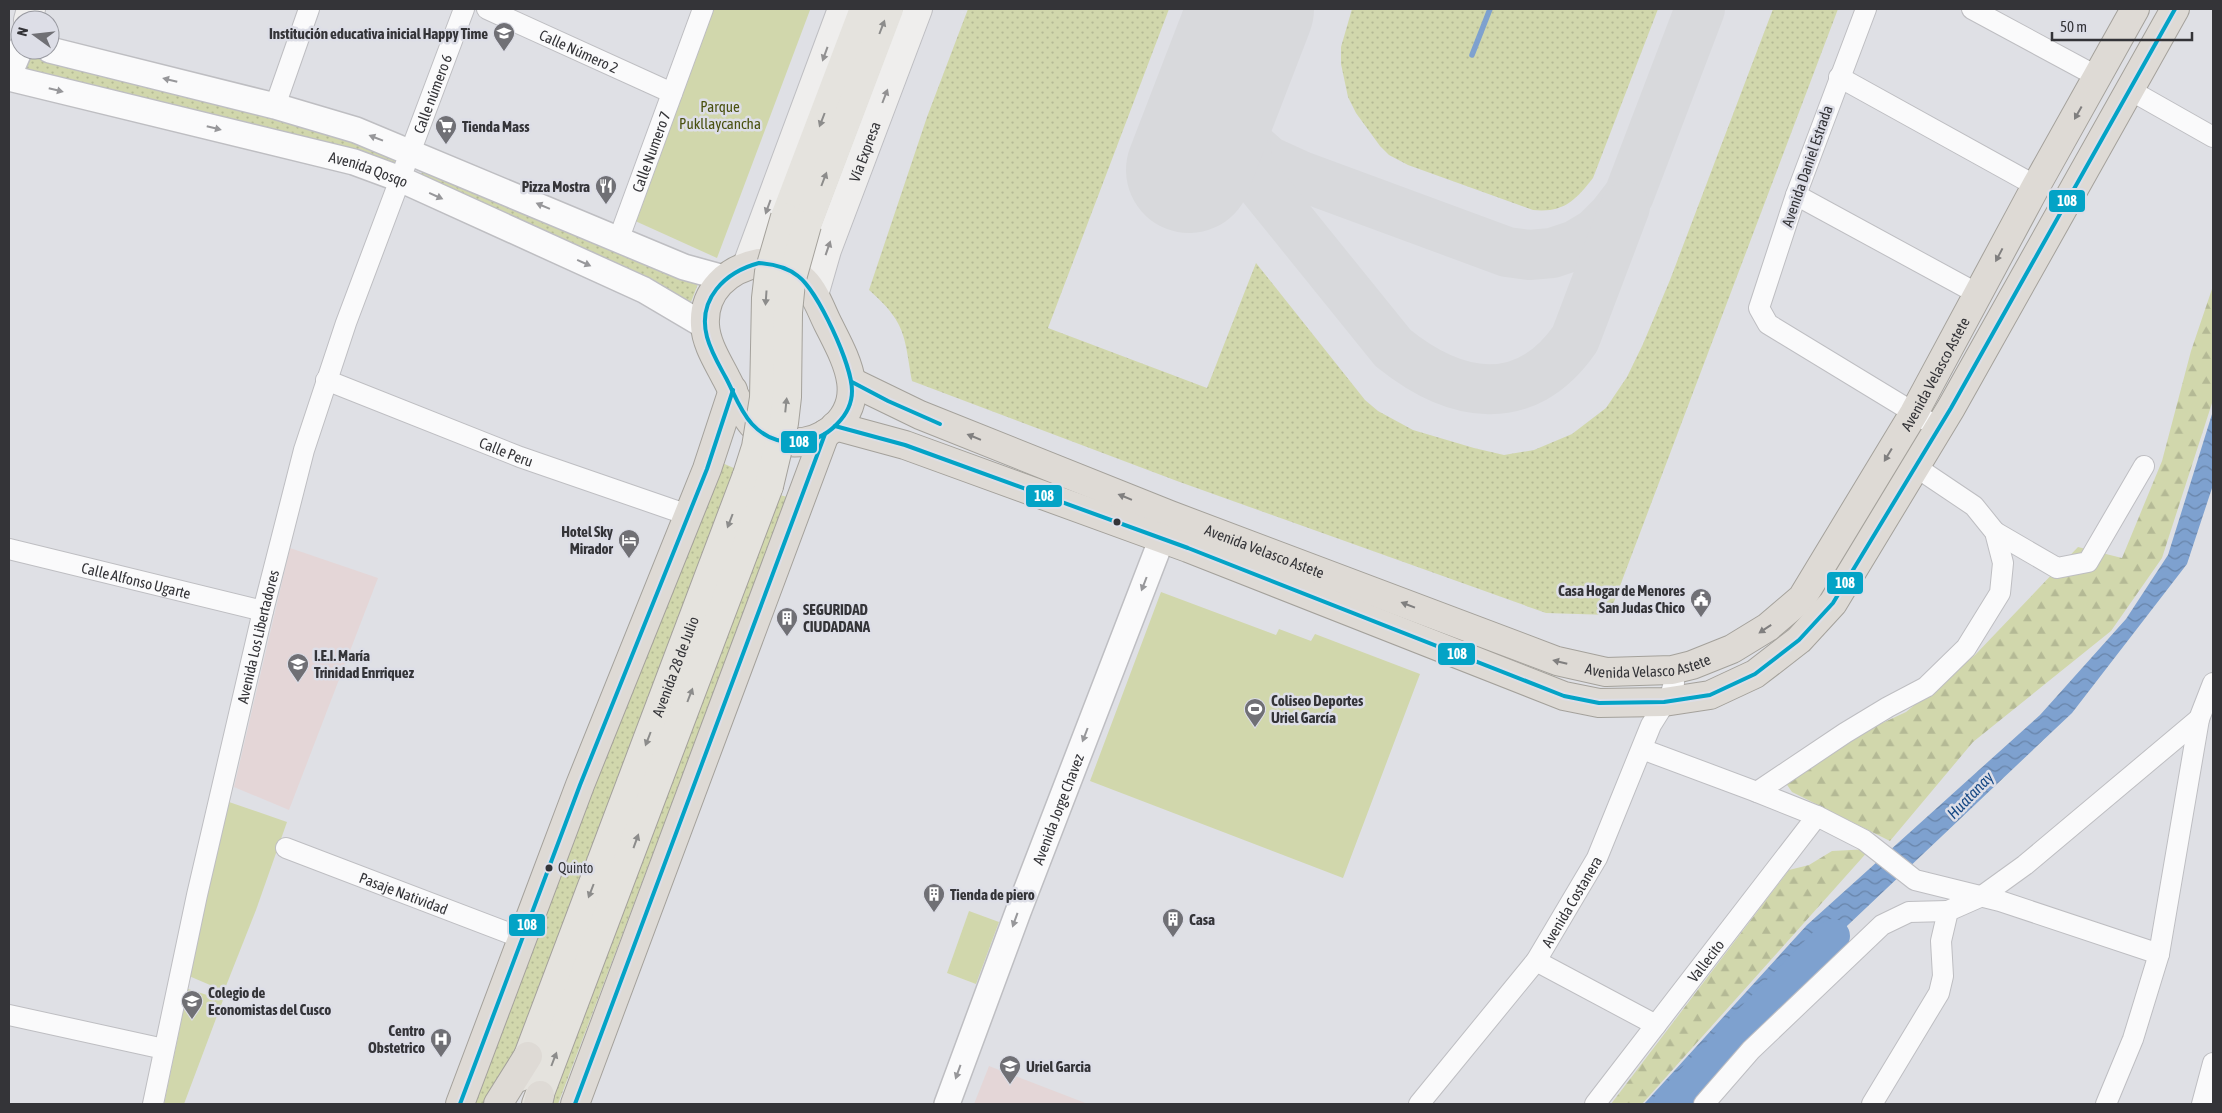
<svg xmlns="http://www.w3.org/2000/svg" width="2222" height="1113" viewBox="0 0 2222 1113" font-family="'Asap Condensed',sans-serif">
<style>
.education{fill:#e4d6d7}
.grass{fill:url(#grass-dots)}
.forest{fill:url(#forest-firs)}
.park{fill:#d1d7ac}
.water{fill:url(#water-waves)}
.lines{fill:none;stroke-linecap:round;stroke-linejoin:round}
.stream{stroke:#7ea1cf;stroke-width:5.5}
.river{stroke:#7ea1cf;stroke-width:34}
.taxiway{stroke:#d8d9dc;stroke-width:50}
.runway{stroke:#d8d9dc;stroke-width:126}
.minor-casing{stroke:#bebec2;stroke-width:22}
.tertiary-casing{stroke:#bebec2;stroke-width:28}
.secondary-casing{stroke:#bebec2;stroke-width:30}
.primary-casing{stroke:#a4a19b;stroke-width:30}
.trunk-casing{stroke:#a4a19b;stroke-width:30}
.minor{stroke:#fafafb;stroke-width:20}
.tertiary{stroke:#fafafb;stroke-width:25}
.secondary{stroke:#efeeed;stroke-width:28}
.primary{stroke:#e5e3de;stroke-width:28}
.trunk{stroke:#dedad5;stroke-width:28}
.primary-bridge-casing{stroke:#a4a19b;stroke-width:30;stroke-linecap:butt}
.primary-bridge{stroke:#e5e3de;stroke-width:28}
.bus-1-casing{stroke:#dddee7;stroke-width:8}
.bus-1{stroke:#03a3c6;stroke-width:4}
.oneway{fill:#8c8c8b}
.oneway2{fill:#929192}
.oneway3{fill:#97979a}
.oneway4{fill:#807f7f}
.bus-dot{fill:#343438;stroke:#dddee7;stroke-width:2}
.labels{text-anchor:middle;dominant-baseline:central;stroke-width:5;stroke-linejoin:round;paint-order:stroke}
.bus-label{font-size:14px;fill:#343438;stroke:#dddee7;text-anchor:start}
.poi-label{font-size:15px;font-weight:bold;fill:#343438;stroke:#dddee7;text-anchor:start}
.street-label{font-size:15px;fill:#343438;stroke:#dddee7}
.park-label{font-size:15px;fill:#4a5110;stroke:#dddee7}
.water-label{font-size:16px;font-style:italic;fill:#174985;stroke:#dddee7}
.line-badge{stroke:#dddee7;stroke-width:2}
.badge-label{font-size:14px;text-anchor:middle;font-weight:bold;fill:#fff}
</style>
<defs>
<pattern id="grass-dots" width="8" height="8" patternUnits="userSpaceOnUse" patternTransform="scale(1.25)"><rect width="8" height="8" fill="#d1d7ac"/><path d="M2 2h.1M6 6h.1" fill="none" stroke="#b4b995" stroke-width="1.8" stroke-linecap="round"/></pattern>
<pattern id="forest-firs" width="22" height="20" patternUnits="userSpaceOnUse" patternTransform="scale(1.25)"><rect width="22" height="20" fill="#d1d7ac"/><path d="M5 1l3.5 6h-7zM16 11l3.5 6h-7z" fill="#b4b995"/></pattern>
<pattern id="water-waves" width="16" height="10" patternUnits="userSpaceOnUse" patternTransform="scale(1.25)"><rect width="16" height="10" fill="#7ea1cf"/><path d="M0 5q4-4 8 0t8 0" fill="none" stroke="#6884a9"/></pattern>
</defs>
<rect width="100%" height="100%" fill="#dfe0e5"/>
<g class="education">
<path d="M290,548l88,30 -89,232 -55,-23z"/>
<path d="M989,1066l99,38h-114z"/>
</g>
<g class="grass">
<path d="M968,9h201l-121,319 159,60 49,-125 109,137 13,11 35,19 61,18 30,7 30,-5 38,-16 34,-26 21,-31 16,-33 27,-64 103,-271h65l-229,606 -63,-2 -369,-132 -265,-100c-8,-47 -6,-58 -43,-91l58,-173z"/>
<path d="M1352,9h306l-65,169c-18,23 -30,35 -60,32l-125,-45 -19,-10 -9,-9 -24,-33 -8,-16 -7,-33v-17z"/>
<path d="M32,51l285,73 80,27 -3,17 -379,-98z"/>
<path d="M428,167l270,117 -7,18 -278,-121z"/>
<path d="M720,462l16,7 -242,635h-19l148,-396z"/>
<path d="M775,494l13,3 -230,607h-17z"/>
</g>
<g class="forest">
<path d="M2213,286v114l-51,158 -51,73 -138,111 -83,99 -98,-49 -9,-13 65,-40 58,-27 69,-57 103,-108 44,11 40,-97 29,-110z"/>
<path d="M1870,849l-228,255h-31l178,-234 20,-5 23,-14z"/>
</g>
<g class="park">
<path d="M711,9l99,1 -93,248 -84,-38z"/>
<path d="M1161,592l115,43 3,-6 32,12 4,-7 105,40 -77,204 -253,-97z"/>
<path d="M229,802l58,20 -31,88 -32,81 -35,-15z"/>
<path d="M969,911l30,11 -23,62 -29,-11z"/>
<path d="M188,989l35,11 -39,104h-20z"/>
</g>
<path class="water" d="M2213,411v74l-26,79 -115,149 -280,265 -64,67 -50,59h-34l163,-179 233,-210 86,-96 42,-64z"/>
<g class="lines">
<path class="stream" d="M1472,55l18,-46"/>
<path class="river" d="M1670,1104l163,-168"/>
<g class="taxiway">
<path d="M1237,43l-9,37v21l4,20 13,20 23,20 33,15 206,76 22,3 23,-2 24,-8 20,-12 16,-16 17,-22 71,-186"/>
<path d="M1245,141l2,19 7,16 139,172c62,50 132,63 182,-9l50,-132"/>
</g>
<path class="runway" d="M1189,170l62,-161"/>
<g class="minor-casing">
<g id="minor">
<path id="s1" d="M487,9l185,84"/>
<path d="M1866,9l-70,186 -37,113 9,16 171,104"/>
<path d="M1972,9l126,68"/>
<path d="M1839,77l197,109"/>
<path d="M2130,90l83,47"/>
<path d="M275,106l34,-97"/>
<path d="M1796,195l182,99"/>
<path id="s2" d="M619,238l84,-229"/>
<path id="s3" d="M326,380l194,77 168,58"/>
<path d="M1995,532l62,36 31,-6 56,-96"/>
<path id="s4" d="M9,549l254,62"/>
<path d="M1642,749l115,43 60,24 47,24 51,40 85,21 159,53"/>
<path d="M1757,792l88,-59 43,-26 38,-20 40,-39 34,-55 3,-30 -8,-31 -21,-26 -58,-39"/>
<path id="s5" d="M286,848l236,90"/>
<path d="M1536,961l120,64"/>
<path d="M9,1015l155,34"/>
<path id="s6" d="M153,1104l44,-209 66,-284 41,-161 42,-127 118,-314"/>
<path id="s7" d="M1419,1104l117,-143 61,-103 54,-133 20,-32 3,-10 -2,-13"/>
<path id="s8" d="M1595,1104l222,-288"/>
<path d="M1704,1104l47,-54 131,-125 27,-13 39,-1"/>
<path d="M1872,1104l67,-111 4,-17 -2,-35 7,-30 34,-15 43,-31 174,-146 14,-36"/>
<path d="M2106,1104l27,-65 26,-85 40,-235"/>
<path d="M2202,1104l11,-41"/>
</g>
</g>
<g class="tertiary-casing">
<g id="tertiary">
<path d="M50,50l225,56 81,24 328,137 40,11"/>
<path d="M9,75l11,-26"/>
<path id="s9" d="M9,78l345,84 46,17 244,111 61,36"/>
<path id="s10" d="M947,1104l71,-192 151,-392"/>
</g>
</g>
<g class="secondary-casing">
<g id="secondary">
<path d="M28,20l3,-11"/>
<path d="M747,265l95,-256"/>
<path id="s11" d="M814,295l13,-45 91,-241"/>
</g>
</g>
<g class="primary-casing">
<g id="primary">
<path d="M785,217l79,-208"/>
<path d="M807,225l82,-216"/>
<path id="s12" d="M520,1077l227,-602"/>
<path d="M536,1104l233,-618"/>
</g>
</g>
<g class="trunk-casing">
<g id="trunk">
<path d="M759,263c17,1 33,5 45,18 11,11 17,29 24,43 17,34 42,75 3,106 -23,18 -59,17 -79,-6 -11,-13 -18,-31 -26,-46 -8,-16 -20,-34 -21,-53 -2,-34 23,-56 54,-62z"/>
<path id="s13" d="M852,382l68,33 250,100 387,146 49,11 66,-2 20,-5 40,-16 36,-22 34,-29 112,-185 122,-227 99,-177"/>
<path d="M835,426l70,19 283,103 376,148 35,7 65,-1 46,-7 45,-21 44,-34 34,-37 118,-195 224,-399"/>
<path d="M460,1104l120,-319 127,-316 26,-79"/>
<path d="M498,1104l30,-48"/>
<path d="M538,1104l2,-9"/>
<path d="M575,1104l250,-670"/>
</g>
</g>
<use href="#minor" class="minor"/>
<use href="#tertiary" class="tertiary"/>
<use href="#secondary" class="secondary"/>
<use href="#primary" class="primary"/>
<use href="#trunk" class="trunk"/>
<g class="primary-bridge-casing">
<g id="primary-bridge">
<path d="M747,475l9,-28 8,-49 2,-100 3,-26 16,-55"/>
<path d="M769,486l15,-63 3,-26 1,-85 3,-30 16,-57"/>
</g>
</g>
<use href="#primary-bridge" class="primary-bridge"/>
<g class="bus-1-casing">
<g id="bus-1">
<path d="M759,263c14,1 28,4 39,13 20,15 54,89 54,115 0,13 -6,24 -15,33 -23,24 -62,25 -85,0 -12,-13 -18,-31 -26,-46 -7,-13 -15,-26 -19,-41 -10,-38 18,-65 52,-74z"/>
<path d="M852,382l36,19 52,23"/>
<path d="M835,426l70,19 283,103 376,148 35,7 65,-1 46,-7 45,-21 44,-34 34,-37 118,-195 224,-399"/>
<path d="M460,1104l120,-319 127,-316 26,-79"/>
<path d="M575,1104l250,-670"/>
</g>
</g>
<use href="#bus-1" class="bus-1"/>
</g>
<defs><path id="oneway-solid" d="M-6-.8H1V-3.2L6.5 0L1 3.2V.8H-6Z" transform="scale(1.25)"/></defs>
<g class="oneway">
<use href="#oneway-solid" transform="translate(882 27) rotate(-69)"/>
<use href="#oneway-solid" transform="translate(822 120) rotate(111)"/>
<use href="#oneway-solid" transform="translate(824 179) rotate(-69)"/>
<use href="#oneway-solid" transform="translate(766 298) rotate(94)"/>
<use href="#oneway-solid" transform="translate(786 405) rotate(-84)"/>
<use href="#oneway-solid" transform="translate(730 521) rotate(111)"/>
<use href="#oneway-solid" transform="translate(690 695) rotate(-69)"/>
<use href="#oneway-solid" transform="translate(648 739) rotate(111)"/>
<use href="#oneway-solid" transform="translate(636 841) rotate(-70)"/>
<use href="#oneway-solid" transform="translate(591 891) rotate(111)"/>
<use href="#oneway-solid" transform="translate(554 1059) rotate(-69)"/>
</g>
<g class="oneway2">
<use href="#oneway-solid" transform="translate(825 54) rotate(110)"/>
<use href="#oneway-solid" transform="translate(885 96) rotate(-69)"/>
<use href="#oneway-solid" transform="translate(768 207) rotate(110)"/>
<use href="#oneway-solid" transform="translate(828 248) rotate(-71)"/>
</g>
<g class="oneway3">
<use href="#oneway-solid" transform="translate(170 80) rotate(-166)"/>
<use href="#oneway-solid" transform="translate(56 90) rotate(14)"/>
<use href="#oneway-solid" transform="translate(214 128) rotate(14)"/>
<use href="#oneway-solid" transform="translate(376 138) rotate(-159)"/>
<use href="#oneway-solid" transform="translate(436 196) rotate(24)"/>
<use href="#oneway-solid" transform="translate(543 206) rotate(-157)"/>
<use href="#oneway-solid" transform="translate(584 263) rotate(24)"/>
<use href="#oneway-solid" transform="translate(1144 584) rotate(111)"/>
<use href="#oneway-solid" transform="translate(1085 735) rotate(111)"/>
<use href="#oneway-solid" transform="translate(1015 920) rotate(110)"/>
<use href="#oneway-solid" transform="translate(958 1072) rotate(110)"/>
</g>
<g class="oneway4">
<use href="#oneway-solid" transform="translate(2078 113) rotate(119)"/>
<use href="#oneway-solid" transform="translate(1999 255) rotate(118)"/>
<use href="#oneway-solid" transform="translate(974 437) rotate(-158)"/>
<use href="#oneway-solid" transform="translate(1888 455) rotate(121)"/>
<use href="#oneway-solid" transform="translate(1125 497) rotate(-158)"/>
<use href="#oneway-solid" transform="translate(1408 605) rotate(-159)"/>
<use href="#oneway-solid" transform="translate(1765 629) rotate(146)"/>
<use href="#oneway-solid" transform="translate(1560 662) rotate(-166)"/>
</g>
<defs>
<g id="school-pin" transform="scale(1.125)"><path d="M0 17L-7.5 6A9.5 9.5 0 1 1 7.5 6Z" fill="#707075" stroke="#dddee7"/><path d="M0-5L7-2L0 1L-7-2ZM-4 1L0 2.5L4 1V4Q0 6-4 4Z" fill="#fff"/></g>
<g id="supermarket-pin" transform="scale(1.125)"><path d="M0 17L-7.5 6A9.5 9.5 0 1 1 7.5 6Z" fill="#707075" stroke="#dddee7"/><path d="M-6-5.5h2.5l.6 2H6L4.5 2H-2.5L-4.4-4H-6ZM-1.5 3.2a1.3 1.3 0 1 0 .1 0ZM3 3.2a1.3 1.3 0 1 0 .1 0Z" fill="#fff"/></g>
<g id="restaurant-pin" transform="scale(1.125)"><path d="M0 17L-7.5 6A9.5 9.5 0 1 1 7.5 6Z" fill="#707075" stroke="#dddee7"/><path d="M-5-6h1v4h1v-4h1v4h1v-4h1v5L-1.5 .5V6h-2V.5L-5-1ZM5-6V6H3V1.5H1.5Q1.5-4 5-6Z" fill="#fff"/></g>
<g id="hotel-pin" transform="scale(1.125)"><path d="M0 17L-7.5 6A9.5 9.5 0 1 1 7.5 6Z" fill="#707075" stroke="#dddee7"/><path d="M-6-4.5h1.5V1H6V5H4.5V3h-9V5H-6ZM-4 0a1.8 1.8 0 1 1 3.6 0ZM.5 0V-2.5h3Q6-2.5 6 0Z" fill="#fff"/></g>
<g id="civic-pin" transform="scale(1.125)"><path d="M0 17L-7.5 6A9.5 9.5 0 1 1 7.5 6Z" fill="#707075" stroke="#dddee7"/><path d="M-.6-6.5H3V-4.5H.6V-3L4-1V1h2V6H-6V1h2V-1L-.6-3ZM-1.2 2.5V6h2.4V2.5Z" fill="#fff"/></g>
<g id="building-pin" transform="scale(1.125)"><path d="M0 17L-7.5 6A9.5 9.5 0 1 1 7.5 6Z" fill="#707075" stroke="#dddee7"/><path d="M-4-6H4V6H1V3H-1V6H-4ZM-2.5-4.3h1.7v1.8h-1.7ZM.8-4.3h1.7v1.8H.8ZM-2.5-1h1.7V.8h-1.7ZM.8-1h1.7V.8H.8Z" fill="#fff"/></g>
<g id="stadium-pin" transform="scale(1.125)"><path d="M0 17L-7.5 6A9.5 9.5 0 1 1 7.5 6Z" fill="#707075" stroke="#dddee7"/><path d="M0-5a6.5 5 0 1 0 0 10a6.5 5 0 1 0 0-10ZM-3.5-1.8h7v3.6h-7Z" fill="#fff"/></g>
<g id="hospital-pin" transform="scale(1.125)"><path d="M0 17L-7.5 6A9.5 9.5 0 1 1 7.5 6Z" fill="#707075" stroke="#dddee7"/><path d="M-5-5h3v3.5h4V-5h3V5h-3V1.5h-4V5h-3Z" fill="#fff"/></g>
</defs>
<g fill-rule="evenodd">
<use href="#school-pin" x="504" y="33"/>
<use href="#supermarket-pin" x="446" y="126"/>
<use href="#restaurant-pin" x="606" y="186"/>
<use href="#hotel-pin" x="629" y="540"/>
<use href="#civic-pin" x="1701" y="599"/>
<use href="#building-pin" x="787" y="618"/>
<use href="#school-pin" x="298" y="664"/>
<use href="#stadium-pin" x="1255" y="709"/>
<use href="#building-pin" x="934" y="894"/>
<use href="#building-pin" x="1173" y="919"/>
<use href="#school-pin" x="192" y="1001"/>
<use href="#hospital-pin" x="441" y="1039"/>
<use href="#school-pin" x="1010" y="1066"/>
</g>
<g class="bus-dot">
<circle cx="1117" cy="522" r="4.5"/>
<circle cx="549" cy="868" r="4.5"/>
</g>
<g class="labels">
<g class="bus-label">
<text x="558" y="868">Quinto</text>
</g>
<g class="poi-label">
<text x="488" y="33" text-anchor="end">Institución educativa inicial Happy Time</text>
<text x="462" y="126">Tienda Mass</text>
<text x="590" y="186" text-anchor="end">Pizza Mostra</text>
<text x="613" y="531" text-anchor="end">Hotel Sky<tspan x="613" dy="17">Mirador</tspan></text>
<text x="1685" y="590" text-anchor="end">Casa Hogar de Menores<tspan x="1685" dy="17">San Judas Chico</tspan></text>
<text x="803" y="609">SEGURIDAD<tspan x="803" dy="17">CIUDADANA</tspan></text>
<text x="314" y="655">I.E.I. María<tspan x="314" dy="17">Trinidad Enrriquez</tspan></text>
<text x="1271" y="700">Coliseo Deportes<tspan x="1271" dy="17">Uriel García</tspan></text>
<text x="950" y="894">Tienda de piero</text>
<text x="1189" y="919">Casa</text>
<text x="208" y="992">Colegio de<tspan x="208" dy="17">Economistas del Cusco</tspan></text>
<text x="425" y="1030" text-anchor="end">Centro<tspan x="425" dy="17">Obstetrico</tspan></text>
<text x="1026" y="1066">Uriel Garcia</text>
</g>
<g class="street-label">
<text stroke="none"><textPath href="#s1" startOffset="101">Calle Número 2</textPath></text>
<text stroke="none"><textPath href="#s6" startOffset="1050">Calle número 6</textPath></text>
<text stroke="none"><textPath href="#s11" startOffset="152">Vía Expresa</textPath></text>
<text stroke="none"><textPath href="#s2" startOffset="92">Calle Numero 7</textPath></text>
<text transform="translate(1807 166) rotate(-71)">Avenida Daniel Estrada</text>
<text stroke="none"><textPath href="#s9" startOffset="371">Avenida Qosqo</textPath></text>
<text stroke="none"><textPath href="#s13" startOffset="1286">Avenida Velasco Astete</textPath></text>
<text stroke="none"><textPath href="#s3" startOffset="194">Calle Peru</textPath></text>
<text stroke="none"><textPath href="#s13" startOffset="446">Avenida Velasco Astete</textPath></text>
<text stroke="none"><textPath href="#s4" startOffset="131">Calle Alfonso Ugarte</textPath></text>
<text stroke="none"><textPath href="#s6" startOffset="479">Avenida Los Libertadores</textPath></text>
<text stroke="none"><textPath href="#s13" startOffset="851">Avenida Velasco Astete</textPath></text>
<text stroke="none"><textPath href="#s12" startOffset="439">Avenida 28 de Julio</textPath></text>
<text stroke="none"><textPath href="#s10" startOffset="315">Avenida Jorge Chavez</textPath></text>
<text stroke="none"><textPath href="#s5" startOffset="126">Pasaje Natividad</textPath></text>
<text stroke="none"><textPath href="#s7" startOffset="254">Avenida Costanera</textPath></text>
<text stroke="none"><textPath href="#s8" startOffset="181">Vallecito</textPath></text>
</g>
<g class="park-label">
<text x="720" y="106">Parque<tspan x="720" dy="17">Pukllaycancha</tspan></text>
</g>
<g class="water-label">
<text transform="translate(1970 795) rotate(-46)">Huatanay</text>
</g>
</g>
<g class="line-badge">
<rect x="2048" y="189" width="38" height="24" rx="5" fill="#03a3c6"/>
<rect x="780" y="430" width="38" height="24" rx="5" fill="#03a3c6"/>
<rect x="1025" y="484" width="38" height="24" rx="5" fill="#03a3c6"/>
<rect x="1826" y="571" width="38" height="24" rx="5" fill="#03a3c6"/>
<rect x="1437" y="642" width="39" height="24" rx="5" fill="#03a3c6"/>
<rect x="508" y="913" width="38" height="24" rx="5" fill="#03a3c6"/>
</g>
<g class="badge-label">
<text x="2067" y="206">108</text>
<text x="799" y="447">108</text>
<text x="1044" y="501">108</text>
<text x="1845" y="588">108</text>
<text x="1457" y="659">108</text>
<text x="527" y="930">108</text>
</g>
<rect width="2222" height="1113" fill="none" stroke="#343438" stroke-width="20"/>
<g transform="translate(35 35) rotate(285)"><circle r="24" fill="#dddee7" stroke="#999aa1"/>
<path d="M0-4L9 19L0 12L-9 19Z" fill="#707075"/>
<text y="-8" font-size="14" font-weight="bold" text-anchor="middle" fill="#343438">N</text>
</g>
<path d="M2052 32v8h140v-8" fill="none" stroke="#343438" stroke-width="2.5"/>
<text x="2060" y="32" font-size="15" fill="#343438" stroke="#dddee7" stroke-width="4" paint-order="stroke">50 m</text>
</svg>
